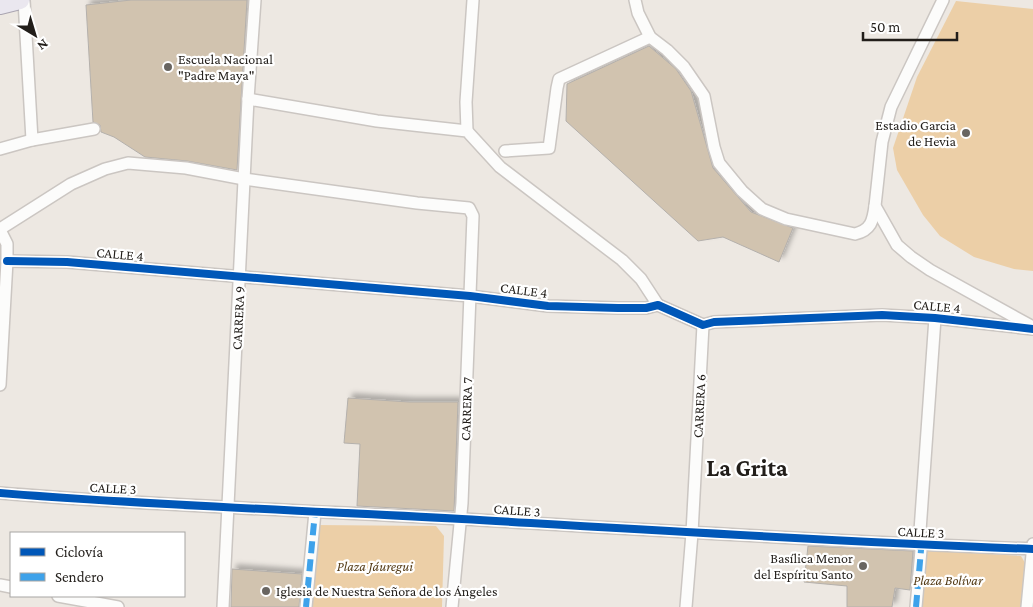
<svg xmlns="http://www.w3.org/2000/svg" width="1033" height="607" viewBox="0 0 1033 607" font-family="'Crimson Pro',serif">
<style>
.green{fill:#eccfa7}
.building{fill:#d1c3af;stroke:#b4b0ac;filter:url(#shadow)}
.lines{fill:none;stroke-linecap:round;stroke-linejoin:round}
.street-casing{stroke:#cbc6c2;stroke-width:14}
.primary-casing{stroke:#aaa5b1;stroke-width:20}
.street{stroke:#fcfcfb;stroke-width:11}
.primary{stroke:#eae7ef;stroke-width:18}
.quiet{stroke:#3ea2ea;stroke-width:6;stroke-dasharray:12 6;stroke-linecap:butt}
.cycleway-casing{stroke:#fff;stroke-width:11}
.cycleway{stroke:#0057b8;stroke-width:8}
.poi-dot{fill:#696560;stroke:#fff;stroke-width:2}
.labels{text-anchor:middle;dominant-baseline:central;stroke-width:4.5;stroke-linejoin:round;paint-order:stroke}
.poi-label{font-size:14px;fill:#221e1a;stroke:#fff;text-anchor:start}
.street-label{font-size:14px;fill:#221e1a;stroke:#fff}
.park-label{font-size:14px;font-style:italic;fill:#553c17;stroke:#fff}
.town-label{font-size:24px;font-weight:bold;fill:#221e1a;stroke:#fff}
</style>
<defs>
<filter id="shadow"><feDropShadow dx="4.5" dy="-4.5" stdDeviation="2.5" flood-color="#0004"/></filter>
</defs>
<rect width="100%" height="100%" fill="#ede8e2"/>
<g class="green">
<path d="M956,1l77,8v262l-19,-2 -40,-12 -34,-21 -17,-21 -26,-45 -4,-22 24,-71z"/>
<path d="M314,525l122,1 8,10 -2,71h-136z"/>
<path d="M921,550l100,6 7,12 -4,39h-108z"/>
</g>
<g class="building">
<path d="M131,0h116l-10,170 -50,-9 -42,-4 -31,-20 -13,-5 -1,-7 -7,-3 -7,-117z"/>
<path d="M649,46l27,23 15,22 22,77 38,44 42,16 -14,34 -56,-25 -25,4 -132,-120 1,-37z"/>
<path d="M348,398l61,4h49l-4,109 -97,-5 3,-62 -16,-1z"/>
<path d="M808,546l105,5 -3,39 -15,-2 -3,19h-45v-21l-43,-4z"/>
<path d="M232,569l70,5 -3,33h-68z"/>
</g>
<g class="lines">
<g class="street-casing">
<g id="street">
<path d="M24,0l8,140"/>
<path d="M635,0l3,13 12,24 17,13 17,17 20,29 10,51 5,16 23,28 20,18 24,10 69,15c16,-4 18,-13 20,-28"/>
<path d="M943,0l-52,107 -9,35 -7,64 22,39 14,12 19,13 101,56"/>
<path d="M248,99l129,22 90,10 33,36 122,93 19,19 17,26"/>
<path d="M467,131l-1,-29 7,-102"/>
<path d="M0,149l32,-9 62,-11"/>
<path d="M505,151l44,-3 8,-60 2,-9 91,-42"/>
<path d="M0,229l71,-45 34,-15 23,-6 58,5 58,11 173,24 52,5 4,8 -11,287 -10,104"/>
<path d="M0,230l7,14v17l-7,124"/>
<path d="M7,261l60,1 403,34 78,10 70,2h28l12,-3 45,20 11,-3 168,-7 53,3 98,11"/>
<path d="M0,493c154,13 308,17 462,26 190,11 380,23 571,30"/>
<path d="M0,585l11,2"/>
<path d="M58,596l60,11"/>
<path d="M223,607l25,-508 7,-99"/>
<path d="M306,607l9,-95"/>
<path d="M686,607l6,-74 11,-208"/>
<path d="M916,607l5,-57 -2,-5 16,-227"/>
<path d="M1027,607l6,-63"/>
</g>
</g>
<g class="primary-casing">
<path id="primary" d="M0,5l20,-5"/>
</g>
<use href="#street" class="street"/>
<use href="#primary" class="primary"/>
<g class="quiet">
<path d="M306,607l9,-95"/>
<path d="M916,607l5,-57 -2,-5"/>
</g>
<g class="cycleway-casing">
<g id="cycleway">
<path d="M7,261l60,1 403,34 78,10 70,2h28l12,-3 45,20 11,-3 168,-7 53,3 98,11"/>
<path d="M0,493c154,13 308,17 462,26 190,11 380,23 571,30"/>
</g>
</g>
<use href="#cycleway" class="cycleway"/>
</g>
<g class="poi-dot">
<circle cx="168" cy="67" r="5"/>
<circle cx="966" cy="133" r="5"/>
<circle cx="863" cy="566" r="5"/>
<circle cx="266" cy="591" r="5"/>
</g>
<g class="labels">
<g class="poi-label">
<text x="178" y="59">Escuela Nacional<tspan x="178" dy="16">"Padre Maya"</tspan></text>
<text x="956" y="125" text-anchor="end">Estadio Garcia<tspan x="956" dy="16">de Hevia</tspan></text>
<text x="853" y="558" text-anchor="end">Basílica Menor<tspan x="853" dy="16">del Espíritu Santo</tspan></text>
<text x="276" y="591">Iglesia de Nuestra Señora de los Ángeles</text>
</g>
<g class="street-label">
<text transform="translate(120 254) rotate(5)">CALLE 4</text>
<text transform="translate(524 290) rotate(7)">CALLE 4</text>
<text transform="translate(937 306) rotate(5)">CALLE 4</text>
<text transform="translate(238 318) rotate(-87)">CARRERA 9</text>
<text transform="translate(699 406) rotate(-87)">CARRERA 6</text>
<text transform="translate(466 409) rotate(-88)">CARRERA 7</text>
<text transform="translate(113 488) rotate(3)">CALLE 3</text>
<text transform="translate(517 510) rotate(4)">CALLE 3</text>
<text transform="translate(921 532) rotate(3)">CALLE 3</text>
</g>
<g class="park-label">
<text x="375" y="566">Plaza Jáuregui</text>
<text x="948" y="580">Plaza Bolívar</text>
</g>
<g class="town-label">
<text x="747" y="467">La Grita</text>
</g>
</g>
<rect x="10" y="532" width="175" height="65" fill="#ffffff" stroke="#a7a5a3"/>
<rect x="20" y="548" width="25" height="8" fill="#0057b8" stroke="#a7a5a3"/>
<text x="55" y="557" font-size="15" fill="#221e1a">Ciclovía</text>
<rect x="20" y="573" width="25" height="8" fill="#3ea2ea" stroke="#a7a5a3"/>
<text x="55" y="582" font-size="15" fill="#221e1a">Sendero</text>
<g transform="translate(35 35) rotate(142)" stroke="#ffffff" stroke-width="4" paint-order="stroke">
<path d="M0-4L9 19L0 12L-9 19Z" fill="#221e1a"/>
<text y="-8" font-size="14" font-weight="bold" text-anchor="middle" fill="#221e1a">N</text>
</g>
<path d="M863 32v8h94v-8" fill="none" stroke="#221e1a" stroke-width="2.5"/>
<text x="870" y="32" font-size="15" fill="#221e1a" stroke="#ffffff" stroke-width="4" paint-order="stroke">50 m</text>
</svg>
